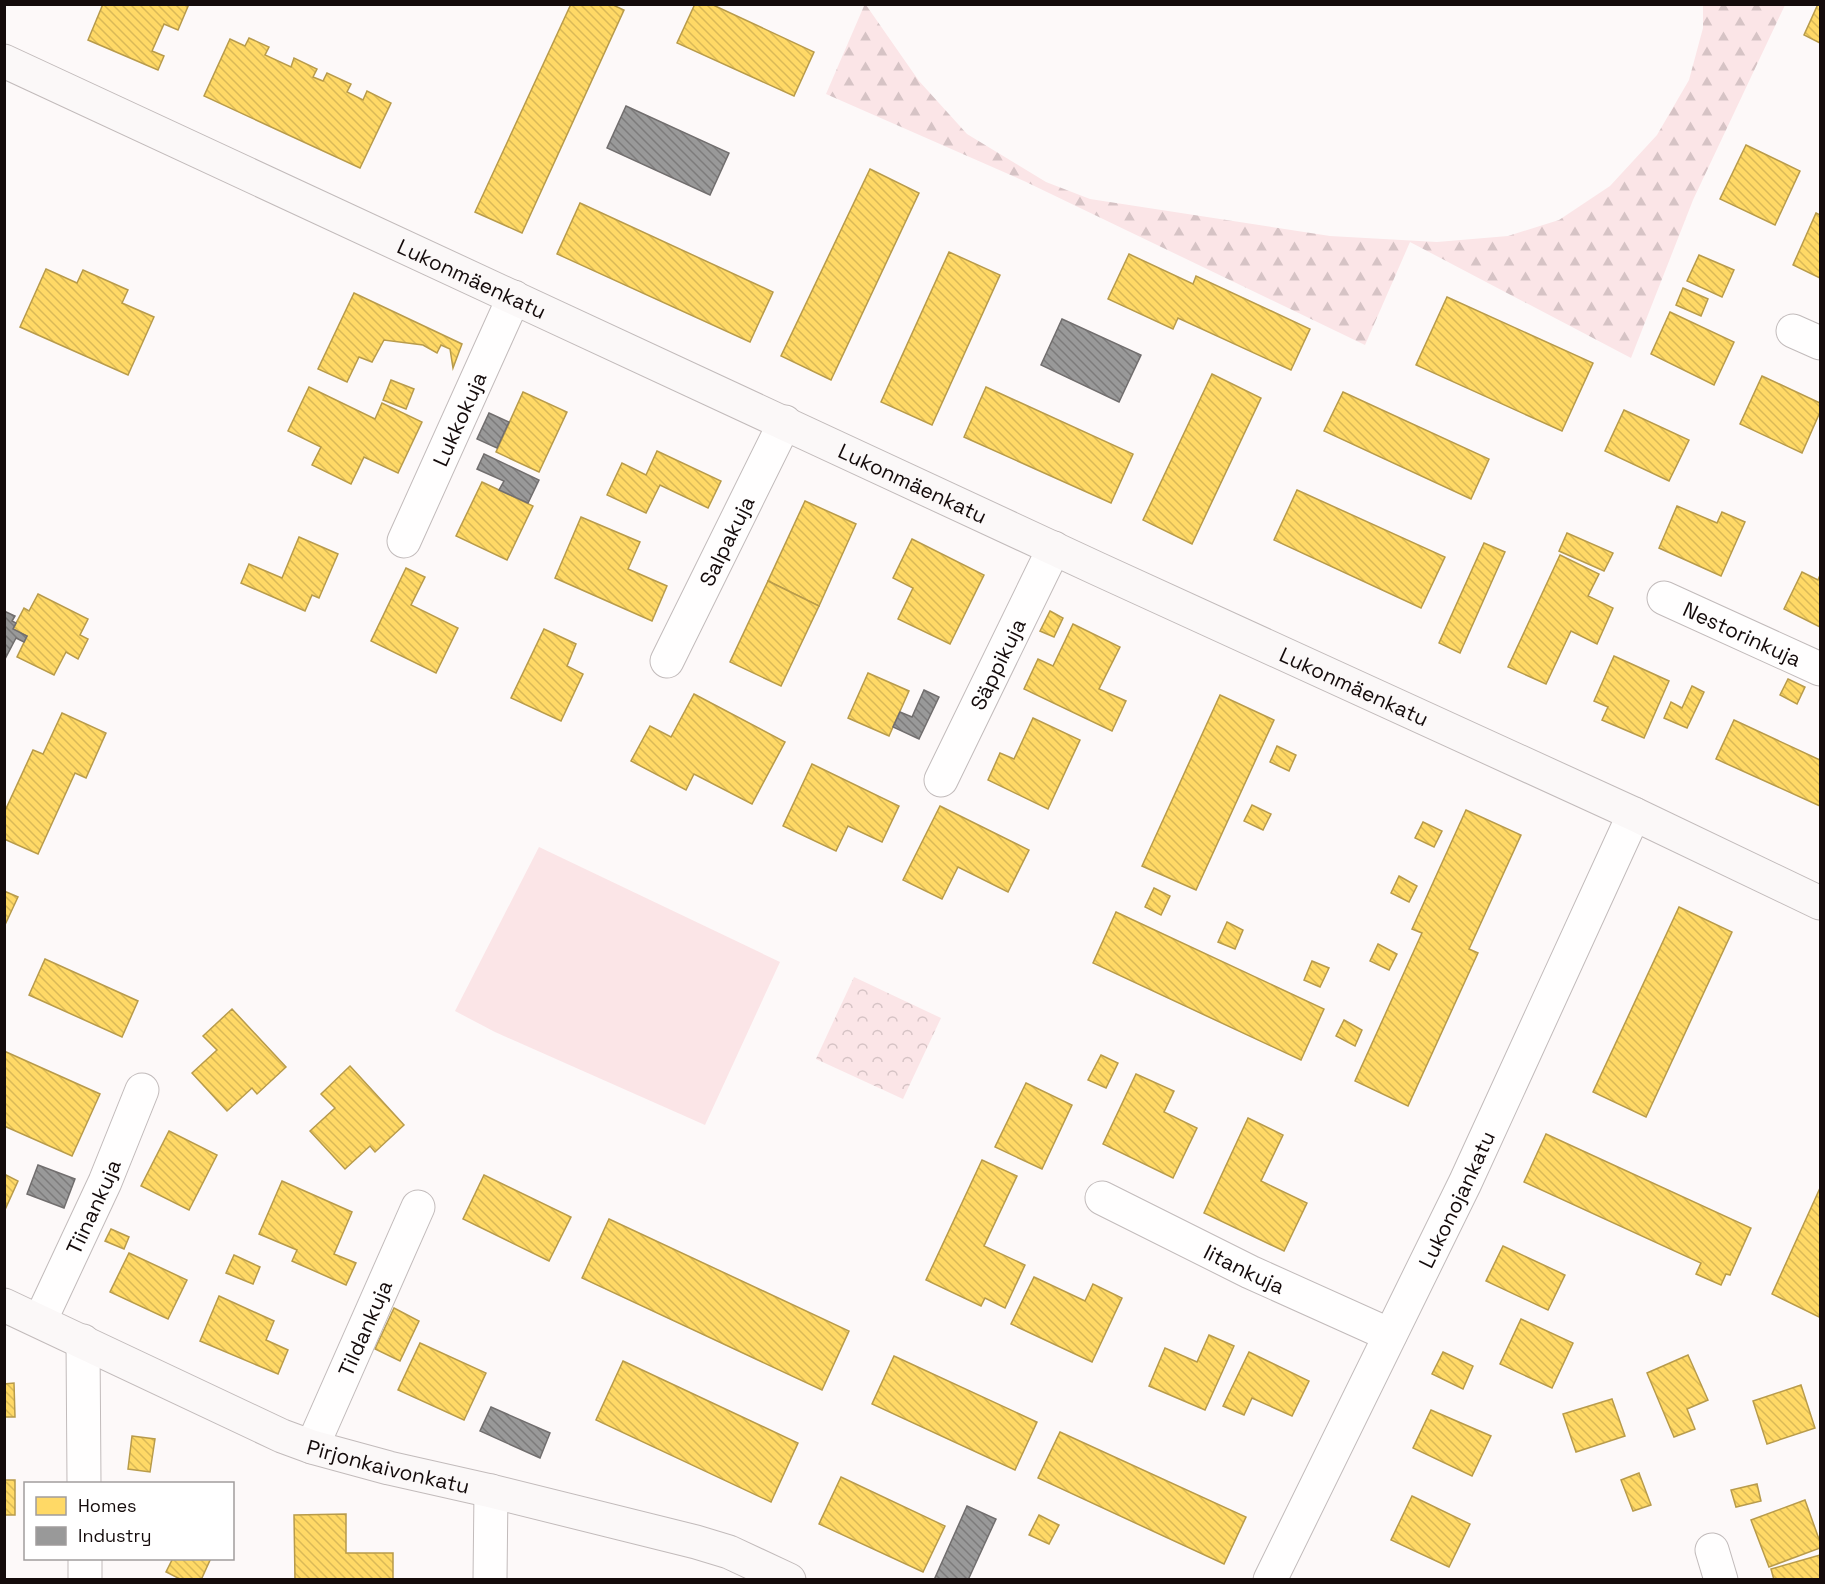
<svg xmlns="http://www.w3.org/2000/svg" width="1825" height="1584" viewBox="0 0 1825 1584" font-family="'Space Grotesk',sans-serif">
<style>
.forest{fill:url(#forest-firs)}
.park{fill:url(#park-crowns)}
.pitch{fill:#fbe5e7}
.homes{fill:url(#homes-back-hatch);stroke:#b89b4b;stroke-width:1.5}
.industry{fill:url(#industry-back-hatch);stroke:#716e6e;stroke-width:1.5}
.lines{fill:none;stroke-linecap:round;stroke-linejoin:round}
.street-casing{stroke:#c2bbbb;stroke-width:35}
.secondary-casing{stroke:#c2bbbb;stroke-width:35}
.street{stroke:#fffefe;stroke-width:33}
.secondary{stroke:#fbf8f8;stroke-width:33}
.labels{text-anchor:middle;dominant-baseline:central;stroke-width:6;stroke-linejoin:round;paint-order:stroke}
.street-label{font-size:21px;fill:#140b0b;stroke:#fff}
</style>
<defs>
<pattern id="forest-firs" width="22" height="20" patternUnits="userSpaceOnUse" patternTransform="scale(1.5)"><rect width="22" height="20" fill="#fbe5e7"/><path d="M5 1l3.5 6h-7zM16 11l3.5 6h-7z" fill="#d6c3c5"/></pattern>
<pattern id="park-crowns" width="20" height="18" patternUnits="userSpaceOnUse" patternTransform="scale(1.5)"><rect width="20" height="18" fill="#fbe5e7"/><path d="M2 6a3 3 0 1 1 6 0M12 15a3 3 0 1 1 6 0" fill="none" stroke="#d6c3c5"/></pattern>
<pattern id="homes-back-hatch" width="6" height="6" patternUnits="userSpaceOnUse" patternTransform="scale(1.5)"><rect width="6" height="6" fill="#ffd966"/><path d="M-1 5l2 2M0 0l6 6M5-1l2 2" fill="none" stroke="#dab957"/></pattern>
<pattern id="industry-back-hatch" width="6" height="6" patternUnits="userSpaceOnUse" patternTransform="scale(1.5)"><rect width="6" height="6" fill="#999"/><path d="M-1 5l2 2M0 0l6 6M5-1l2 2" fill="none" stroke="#7c7b7b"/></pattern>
</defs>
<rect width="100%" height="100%" fill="#fdf9f9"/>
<path class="forest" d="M862,5h4l53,76 48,53 79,48 44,17 240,37 107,6 71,-6 51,-16 51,-34 47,-51 32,-55 14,-52v-23h82l-92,195 -62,158 -221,-116 -45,103 -341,-164 -198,-87 38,-88z"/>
<path class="park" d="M854,977l87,41 -38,81 -87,-40z"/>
<path class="pitch" d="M539,847l241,115 -75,163 -210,-93 -40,-21z"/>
<g class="homes">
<path d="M103,4h86l-11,26 -14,-6 -12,27 12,5 -6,14 -70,-30z"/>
<path d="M571,4h40l13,6 -102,223 -47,-21z"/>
<path d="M691,4h20l103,48 -20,44 -117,-53 17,-37z"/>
<path d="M1818,4h2v39l-16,-8z"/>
<path d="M249,38l20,9 -4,8 26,12 3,-9 23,11 -4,8 10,4 4,-8 24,11 -4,8 16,8 4,-9 24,12 -31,65 -156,-72 26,-57 15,7z"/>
<path d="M1746,145l54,26 -25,54 -55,-26z"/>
<path d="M870,169l49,24 -88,187 -50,-24z"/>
<path d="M580,203l193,89 -23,50 -193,-88z"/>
<path d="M1816,213l4,2v63l-27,-13z"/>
<path d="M949,252l51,23 -68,150 -51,-23z"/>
<path d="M1129,254l64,30 3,-8 114,53 -19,41 -113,-52 -5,11 -65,-30z"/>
<path d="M1699,255l35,15 -12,27 -35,-16z"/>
<path d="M46,269l31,14 6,-13 45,20 -6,13 32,14 -26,58 -108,-48z"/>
<path d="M1683,288l25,11 -7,17 -25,-11z"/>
<path d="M354,293l108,51 -9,24 -3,-19 -9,-4 -4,8 -14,-8 -39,-5 -12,22 -13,-5 -12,25 -29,-13z"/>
<path d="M1447,297l146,66 -31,68 -146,-66z"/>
<path d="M1670,312l64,30 -20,43 -63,-31z"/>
<path d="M1212,374l49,24 -69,146 -49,-24z"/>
<path d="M1762,376l58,27v9l-18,41 -62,-29z"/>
<path d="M391,380l23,9 -8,20 -23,-9z"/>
<path d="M309,387l66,32 7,-16 40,19 -24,51 -34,-16 -13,27 -39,-19 9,-18 -33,-16z"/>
<path d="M986,387l147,67 -22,49 -147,-66z"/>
<path d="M523,392l44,20 -28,60 -43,-20z"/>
<path d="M1343,392l146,67 -18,40 -147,-68z"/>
<path d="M1624,410l65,30 -20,41 -64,-30z"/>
<path d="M657,451l64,30 -13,27 -48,-23 -14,28 -39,-18 15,-32 24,12z"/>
<path d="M482,482l51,24 -26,54 -51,-24z"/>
<path d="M1297,490l148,67 -24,51 -147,-68z"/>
<path d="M805,501l51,23 -37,82 -51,-25z"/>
<path d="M1677,506l40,17 5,-11 23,10 -24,54 -62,-28z"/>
<path d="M581,517l59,25 -12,27 39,17 -15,35 -97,-43z"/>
<path d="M1567,533l46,20 -9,18 -45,-20z"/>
<path d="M299,537l39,17 -19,44 -7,-3 -7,16 -64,-28 8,-19 33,14z"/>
<path d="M912,539l72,36 -34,69 -52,-25 15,-31 -20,-10z"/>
<path d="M1484,543l21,9 -45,101 -21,-10z"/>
<path d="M1560,555l39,19 -11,22 25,12 -16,36 -26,-13 -25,53 -38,-17z"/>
<path d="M406,568l19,9 -14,28 47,23 -22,45 -65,-32z"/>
<path d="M1802,572l16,8 2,-5v52l-36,-18z"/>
<path d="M768,581l51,25 -38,80 -51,-24z"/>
<path d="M38,594l50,25 -8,16 8,4 -10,20 -12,-7 -12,23 -37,-18 10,-21 -14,-7 11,-21 5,3z"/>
<path d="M1050,611l13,7 -9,19 -14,-6z"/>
<path d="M1073,624l47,23 -21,42 27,12 -14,30 -88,-42 14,-30 15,7z"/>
<path d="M544,629l32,15 -9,22 16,8 -22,47 -50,-23z"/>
<path d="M1614,656l55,25 -25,57 -42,-18 6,-13 -14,-6z"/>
<path d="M868,673l41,18 -20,45 -41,-18z"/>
<path d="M1788,679l17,8 -8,17 -17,-9z"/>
<path d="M1692,686l12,6 -17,36 -23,-10 7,-16 11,6z"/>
<path d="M694,694l91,48 -33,62 -58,-30 -8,16 -55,-29 19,-35 21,11z"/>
<path d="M1220,695l54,25 -78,170 -54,-24z"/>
<path d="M62,713l44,20 -20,45 -11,-5 -37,81 -34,-15v-26l29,-63 10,4z"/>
<path d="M1033,718l47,22 -32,69 -60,-29 12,-27 14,6z"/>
<path d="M1734,720l86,40v46l-104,-47z"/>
<path d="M1277,746l19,9 -7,16 -19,-9z"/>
<path d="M812,764l87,42 -17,36 -34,-16 -12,25 -53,-25z"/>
<path d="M1252,805l19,9 -8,16 -19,-9z"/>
<path d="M940,806l89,44 -21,42 -50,-25 -16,32 -39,-19z"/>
<path d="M1466,810l55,25 -52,114 9,4 -70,153 -53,-25 67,-148 -10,-4z"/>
<path d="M1423,822l19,9 -8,16 -19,-9z"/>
<path d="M1399,876l18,10 -8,16 -18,-9z"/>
<path d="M1154,888l16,8 -9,19 -16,-8z"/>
<path d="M4,891l14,6 -14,30z"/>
<path d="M1679,907l53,25 -86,185 -53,-25z"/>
<path d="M1116,912l208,97 -23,51 -208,-97z"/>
<path d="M1227,922l16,8 -8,19 -17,-7z"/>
<path d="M1378,944l19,10 -8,16 -19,-9z"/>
<path d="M45,959l93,42 -16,36 -93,-42z"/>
<path d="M1312,961l17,7 -9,19 -16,-7z"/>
<path d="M232,1009l54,58 -29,27 -5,-6 -25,23 -35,-38 25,-23 -14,-14z"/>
<path d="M1344,1020l18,10 -7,16 -19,-10z"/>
<path d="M4,1051l96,43 -28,62 -68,-30z"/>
<path d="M1101,1055l17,8 -12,25 -18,-8z"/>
<path d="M350,1066l54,59 -29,27 -5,-6 -25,23 -35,-38 25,-23 -14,-14z"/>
<path d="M1136,1074l38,17 -10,21 33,16 -24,50 -70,-34z"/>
<path d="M1026,1083l46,22 -30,64 -47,-22z"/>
<path d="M1248,1118l35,17 -22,46 46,22 -23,48 -80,-38z"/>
<path d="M169,1131l48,24 -28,55 -48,-24z"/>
<path d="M1546,1134l205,94 -21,47 -4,-1 -5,11 -25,-11 5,-11 -177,-81z"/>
<path d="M982,1160l35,16 -33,70 41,19 -20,43 -20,-10 -4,8 -55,-26z"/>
<path d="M4,1174l14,7 -14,31z"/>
<path d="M484,1175l87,42 -22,44 -86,-42z"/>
<path d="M282,1181l70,31 -18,42 22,9 -10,22 -54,-24 5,-11 -38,-16z"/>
<path d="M1820,1188v126l-1,3 -47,-23z"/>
<path d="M609,1219l240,112 -27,59 -240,-112z"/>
<path d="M111,1229l18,8 -5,12 -19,-8z"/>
<path d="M1503,1246l62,29 -17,35 -62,-29z"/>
<path d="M129,1253l58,27 -19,39 -58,-27z"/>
<path d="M234,1255l26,12 -7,17 -27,-11z"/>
<path d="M1034,1277l51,24 8,-17 29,14 -30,64 -81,-38z"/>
<path d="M219,1296l55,25 -8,19 22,10 -10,24 -78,-33z"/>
<path d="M394,1308l25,13 -19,40 -25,-12z"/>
<path d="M1521,1319l52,24 -21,45 -52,-24z"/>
<path d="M1209,1335l25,11 -29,64 -56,-24 16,-38 32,14z"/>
<path d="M420,1343l66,30 -22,47 -66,-30z"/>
<path d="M1249,1352l60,29 -17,35 -40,-18 -8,17 -21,-9z"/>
<path d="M1443,1352l30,14 -10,23 -31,-15z"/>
<path d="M1688,1355l20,45 -21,9 8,20 -21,8 -27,-64z"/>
<path d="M894,1356l143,66 -22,48 -143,-66z"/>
<path d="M623,1361l175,82 -27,59 -175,-82z"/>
<path d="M14,1383l1,34h-11v-33z"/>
<path d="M1801,1385l14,43 -48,16 -14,-43z"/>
<path d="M1612,1399l13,37 -49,16 -13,-38z"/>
<path d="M1431,1410l60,26 -19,40 -59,-28z"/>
<path d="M1060,1432l186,85 -22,47 -186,-86z"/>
<path d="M132,1436l23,3 -5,33 -22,-3z"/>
<path d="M1639,1473l12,32 -18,6 -12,-31z"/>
<path d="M841,1477l104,49 -22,46 -104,-48z"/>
<rect x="4" y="1480" width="11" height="35"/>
<path d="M1757,1484l4,17 -25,6 -5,-17z"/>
<path d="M1412,1496l58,28 -21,43 -58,-27z"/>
<path d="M1805,1500l15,42v6l-51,19 -18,-47z"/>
<path d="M346,1514v39h47v27h-98l-1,-65z"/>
<path d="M1039,1515l20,10 -10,19 -20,-9z"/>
<path d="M1820,1555v25h-46l-3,-11z"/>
<path d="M173,1558h38l-10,22h-19l-16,-8z"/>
</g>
<g class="industry">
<path d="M626,106l103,47 -19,42 -103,-47z"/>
<path d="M1062,319l79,36 -22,47 -78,-37z"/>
<path d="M489,413l20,9 -12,26 -20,-9z"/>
<path d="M484,454l55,26 -11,23 -29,-13 5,-9 -27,-12z"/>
<path d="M4,611l11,5 -3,5 4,2 -3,6 14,7 -3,6 -8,-4 -12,23z"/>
<path d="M924,690l15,7 -20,42 -26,-12 7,-15 12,5z"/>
<path d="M38,1165l37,14 -11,29 -37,-14z"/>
<path d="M491,1407l59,26 -10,25 -60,-27z"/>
<path d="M967,1506l29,13 -28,61h-34z"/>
</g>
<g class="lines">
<g class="street-casing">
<g id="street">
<path d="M1793,331l27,12"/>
<path id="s1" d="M404,541l110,-244"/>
<path id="s2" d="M1664,598l156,71"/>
<path id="s3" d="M667,661l118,-239"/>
<path id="s4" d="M941,780l113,-232"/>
<path id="s5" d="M1102,1198l148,74 140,63"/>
<path id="s6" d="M40,1321l65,-139 37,-92"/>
<path d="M83,1341l1,143"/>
<path id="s7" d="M312,1447l106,-240"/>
<path d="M1712,1550l9,30"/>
<path d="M85,1558v22"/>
<path d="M490,1580l1,-89"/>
<path id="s8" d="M1270,1580l195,-397 169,-369"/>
</g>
</g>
<g class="secondary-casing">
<g id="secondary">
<path id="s9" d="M4,61l1094,508 536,245 186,89"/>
<path id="s10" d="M4,1305l278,131 30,11 77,21 102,23 205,51 33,10 60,28"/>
</g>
</g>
<use href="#street" class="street"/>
<use href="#secondary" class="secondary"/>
</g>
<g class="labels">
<g class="street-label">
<text stroke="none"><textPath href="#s9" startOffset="516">Lukonmäenkatu</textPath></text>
<text stroke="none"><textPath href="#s1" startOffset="134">Lukkokuja</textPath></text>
<text stroke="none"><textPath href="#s9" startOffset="1002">Lukonmäenkatu</textPath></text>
<text stroke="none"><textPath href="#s3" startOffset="134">Salpakuja</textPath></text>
<text stroke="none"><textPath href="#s2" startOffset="86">Nestorinkuja</textPath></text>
<text stroke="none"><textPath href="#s4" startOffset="129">Säppikuja</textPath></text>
<text stroke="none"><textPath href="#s9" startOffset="1488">Lukonmäenkatu</textPath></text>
<text stroke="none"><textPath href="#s8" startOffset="424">Lukonojankatu</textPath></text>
<text stroke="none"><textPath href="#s6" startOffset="126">Tiinankuja</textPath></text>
<text stroke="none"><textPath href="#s5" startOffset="159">Iitankuja</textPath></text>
<text stroke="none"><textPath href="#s7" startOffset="130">Tildankuja</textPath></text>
<text stroke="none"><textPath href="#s10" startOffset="418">Pirjonkaivonkatu</textPath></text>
</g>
</g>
<rect width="1825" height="1584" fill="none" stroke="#140b0b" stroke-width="12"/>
<rect x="24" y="1482" width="210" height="78" fill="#ffffff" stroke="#a19d9d" stroke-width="1.5"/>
<rect x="36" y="1497" width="30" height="18" fill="#ffd966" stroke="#a19d9d" stroke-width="1.5"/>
<text x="78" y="1512" font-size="18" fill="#140b0b">Homes</text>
<rect x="36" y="1527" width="30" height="18" fill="#999999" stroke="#a19d9d" stroke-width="1.5"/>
<text x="78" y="1542" font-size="18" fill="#140b0b">Industry</text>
</svg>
